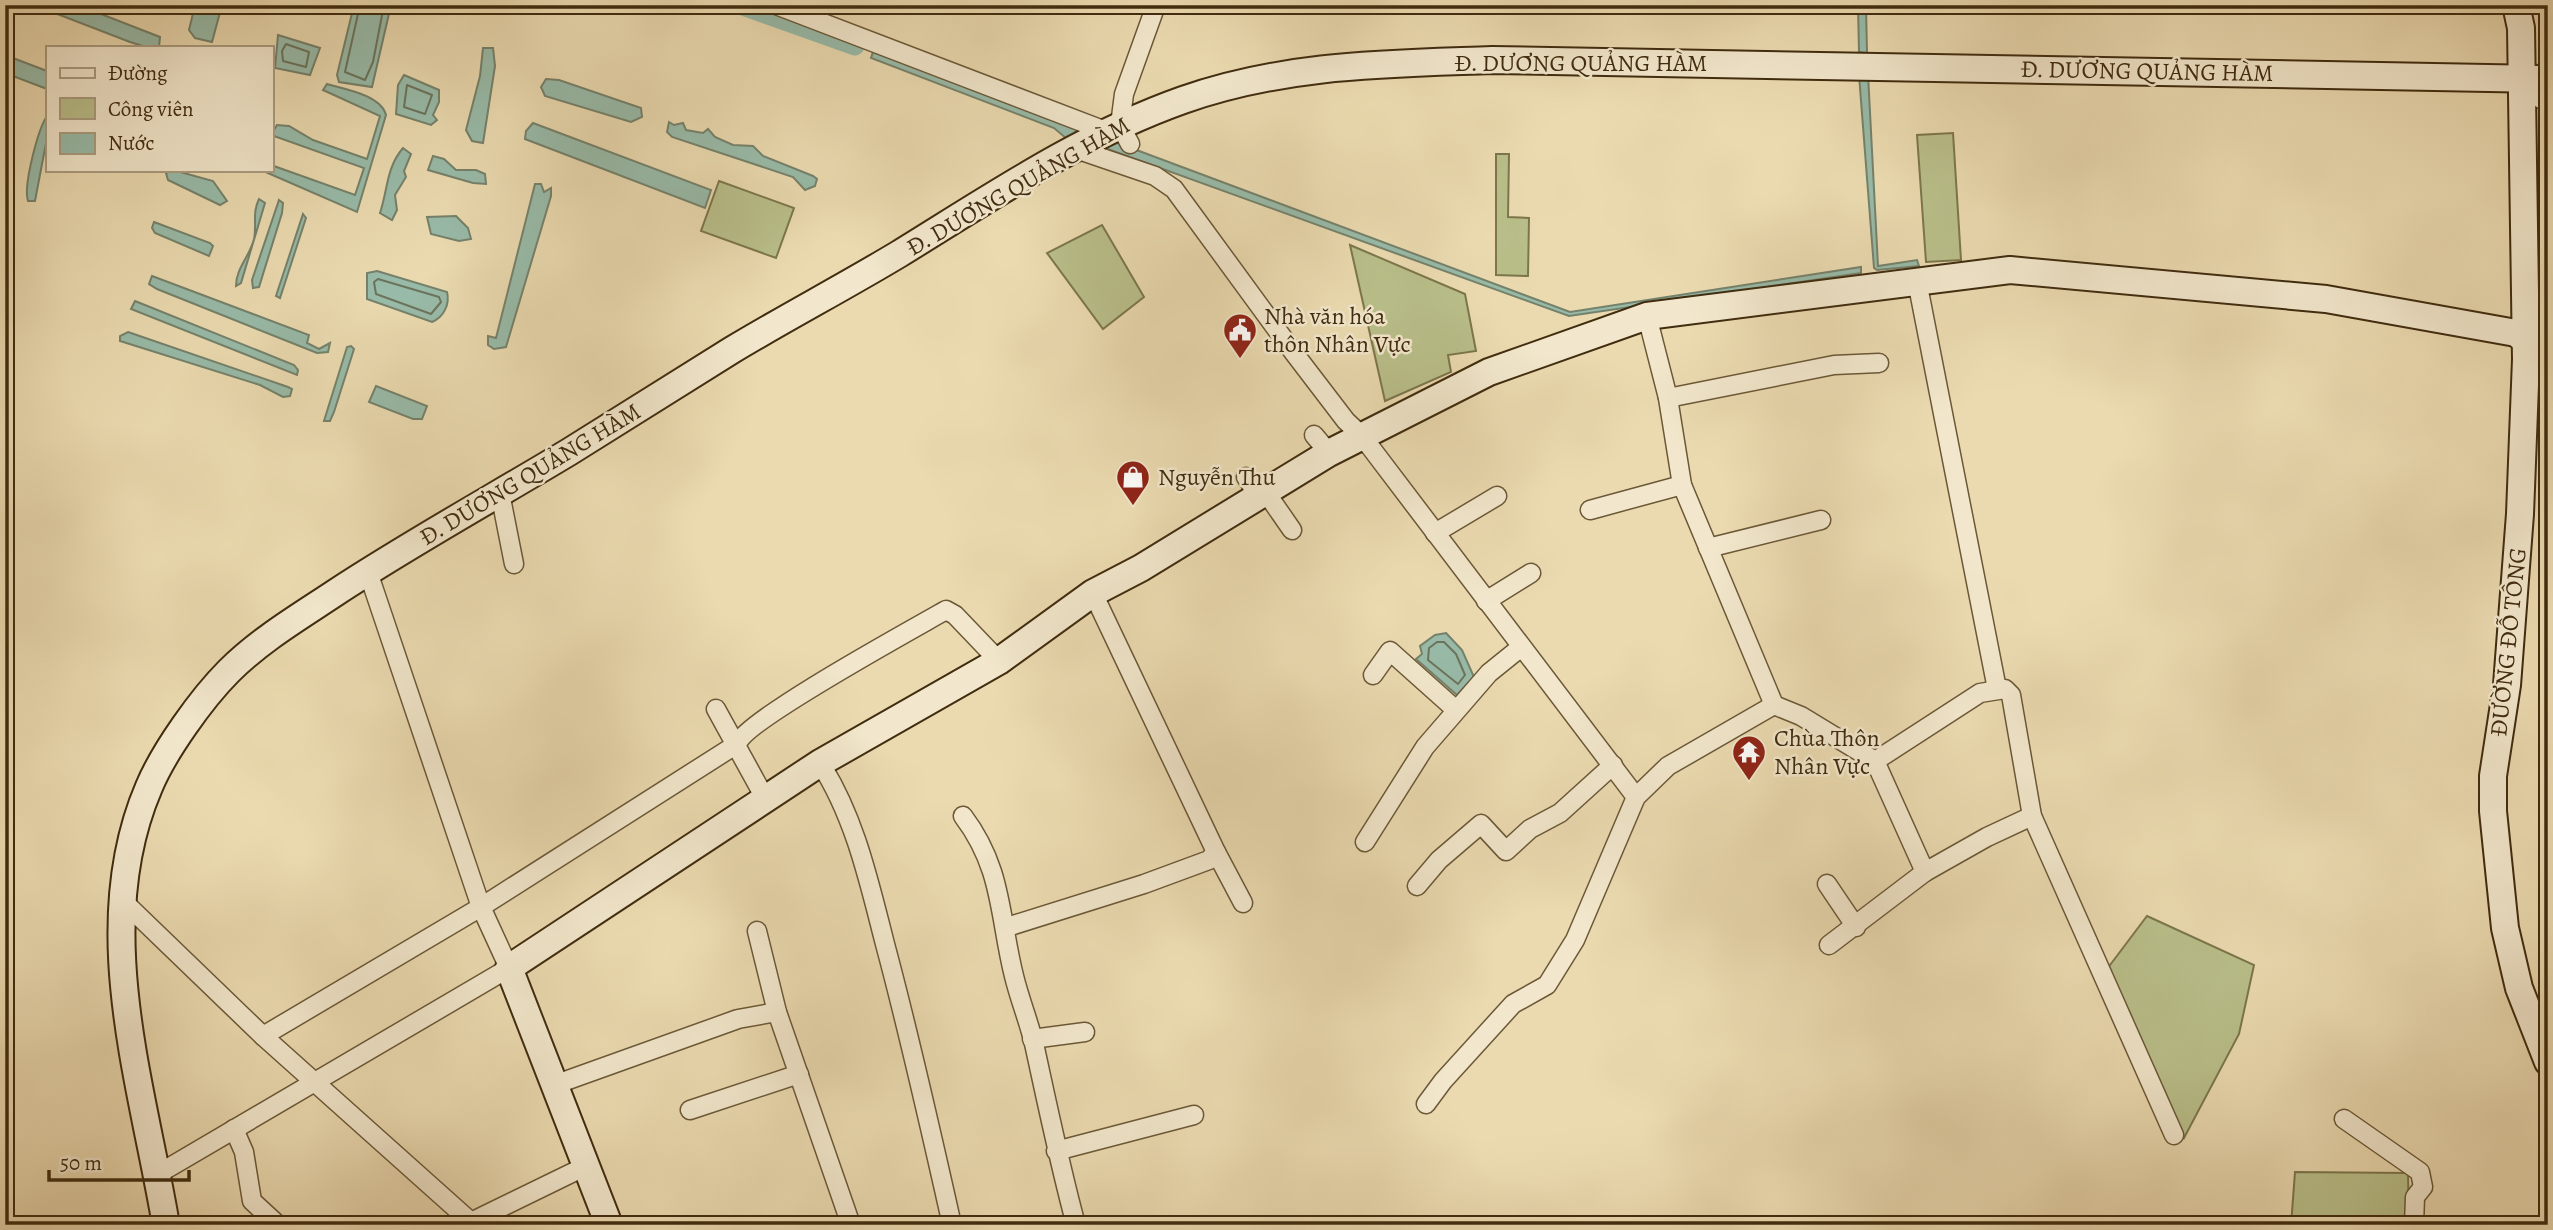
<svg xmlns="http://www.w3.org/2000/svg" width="2553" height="1230" viewBox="0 0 2553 1230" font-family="Alegreya,serif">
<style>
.green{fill:#b9bf8a;stroke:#7c764c;stroke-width:2}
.water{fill:#98bba9;stroke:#75826b;stroke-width:2}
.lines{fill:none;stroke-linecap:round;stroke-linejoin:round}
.shore{stroke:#6c745c;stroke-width:2}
.canal{stroke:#98bba9;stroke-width:19}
.street-casing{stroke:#6b5837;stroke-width:21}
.secondary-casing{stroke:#402c0f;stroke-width:30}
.street{stroke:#f2e7cc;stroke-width:18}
.secondary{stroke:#f2e7cc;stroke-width:26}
.labels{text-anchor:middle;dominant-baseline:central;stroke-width:5;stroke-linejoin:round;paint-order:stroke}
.street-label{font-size:24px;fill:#402c0f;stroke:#f2e7cc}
.poi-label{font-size:24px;fill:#402c0f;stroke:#f2e7cc;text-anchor:start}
</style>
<rect width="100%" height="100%" fill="#ebdab0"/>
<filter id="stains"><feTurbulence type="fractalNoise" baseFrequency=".00286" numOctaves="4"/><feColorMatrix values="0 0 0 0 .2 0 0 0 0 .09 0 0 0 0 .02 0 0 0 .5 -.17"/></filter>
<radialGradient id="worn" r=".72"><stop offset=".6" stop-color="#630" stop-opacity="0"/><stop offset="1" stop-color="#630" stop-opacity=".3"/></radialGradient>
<g class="green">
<path d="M1953,133l8,127 -35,2 -9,-127z"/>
<path d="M1496,154h13l-1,63 21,1 -1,58 -32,-1z"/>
<path d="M719,181l75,27 -18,50 -75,-27z"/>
<path d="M1102,225l42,72 -41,32 -56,-76z"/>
<path d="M1350,245l115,49 11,57 -28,4 3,17 -66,29z"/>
<path d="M2147,916l107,49 -15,69 -55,104 -86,-157z"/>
<path d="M2295,1172l113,1 1,52h-118z"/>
</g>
<g class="water">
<path d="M34,5h44l82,32 -1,10h-13l-16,-5z"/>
<path d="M195,5h27l-10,37 -17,-4 -6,-8z"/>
<path d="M354,5h37l-19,82 -33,-5 -2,-7z"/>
<path d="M1858,5h8l1,48 -8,-1z"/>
<path d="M278,35l42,13 -10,27 -35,-7z"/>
<path d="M483,48h10l2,18 -12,77 -11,-2 -6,-11 14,-54z"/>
<path d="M874,49l207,79 -14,11 -13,-11 -183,-70z"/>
<path d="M5,55l42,16v18l-42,-16z"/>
<path d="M1868,74l10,192 39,-6 2,6 -42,4 -3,-2 -15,-193z"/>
<path d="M404,75l35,15v12l-6,13 4,5 -6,5 -35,-11 2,-29z"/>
<path d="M546,79l13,1 82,28 1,9 -11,5 -86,-26 -4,-9z"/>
<path d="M327,84c17,5 54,11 59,31l-29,97 -96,-42h10v-5l84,30 9,-27 -93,-33 6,-10 12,1 24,14 54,19 13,-43 -57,-26z"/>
<path d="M47,116v22l-12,63h-7c-5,-15 10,-72 19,-85z"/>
<path d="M669,122l5,3 9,-2 3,7 17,3 5,-4 7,8 18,8 20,1 10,10 50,20 4,3 -2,7 -10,4 -12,-13 -121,-40 -5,-5z"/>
<path d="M533,123l178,67 -6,18 -180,-69 1,-8z"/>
<path d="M1107,139l463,173 291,-45v6l-292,43 -467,-169z"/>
<path d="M403,148l8,6 -7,17 2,6 -11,18 2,15 -5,10 -12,-7c8,-24 6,-45 23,-65z"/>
<path d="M433,156l11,3 12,11h20l9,4 1,10 -13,-1 -45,-13z"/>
<path d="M173,170l40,11 14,20 -7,4 -52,-25 -2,-7z"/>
<path d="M535,184h6l3,8 7,-4v8l-45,151 -12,2 -6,-4v-9l8,2z"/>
<path d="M259,199l6,4 -24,80 -5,3c0,-18 14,-30 18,-47 3,-15 -2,-26 5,-40z"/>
<path d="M279,200l4,3 -1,10 -23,74 -6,1 -1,-8z"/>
<path d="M303,214l3,4 -26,80 -4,-2z"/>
<path d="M456,216l12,12 3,11 -12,2 -28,-7 -4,-17z"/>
<path d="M154,222l56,21 3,3 -4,10 -54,-23 -3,-5z"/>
<path d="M377,271l70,21c3,12 -3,25 -15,30l-65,-23v-26z"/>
<path d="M152,276l157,59 -2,8 12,6 11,-6 -2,9 -11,1 -160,-64 -8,-5z"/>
<path d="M135,301l159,64 4,5 -1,5 -166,-66z"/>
<path d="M128,332l160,55 4,2 -2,7 -7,1 -23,-12 -140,-44v-5z"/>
<path d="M351,346l3,3 -20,63 -4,9h-6l23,-74z"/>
<path d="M376,386l51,20 -5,13h-9l-44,-17z"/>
<path d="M1446,633l16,17 12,27 -17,18 -41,-36 6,-5 -2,-8 15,-11z"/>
</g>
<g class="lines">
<g class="shore">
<path d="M360,5l-15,67 20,8 8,-18 11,-57"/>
<path d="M286,44l23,8 -3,15 -23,-6 -1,-10z"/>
<path d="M407,85l25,10 -7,19 -21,-7z"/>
<path d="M378,279l61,18 2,5 -10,12 -55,-20 -2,-12z"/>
<path d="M1437,642h7l12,12 9,21 -7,9 -30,-24 1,-12z"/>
</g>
<path class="canal" d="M740,5l115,41"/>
<g class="street-casing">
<g id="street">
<path d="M776,5l332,127"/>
<path d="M2521,87l27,16"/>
<path d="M1130,144l-10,-19 4,-31 32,-89"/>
<path d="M1076,149l79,27 19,13 120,164 52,68 16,15 274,361"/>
<path d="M1917,281l80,408"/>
<path d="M1647,316l21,82 14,87 92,220 27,11 74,45 50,111 -96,73"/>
<path d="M1668,398l166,-33 45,-2"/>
<path d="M1314,435l15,18"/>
<path d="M1246,477l12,18"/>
<path d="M1265,491l27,39"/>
<path d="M500,493l14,71"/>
<path d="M1590,510l92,-25"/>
<path d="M1435,533l62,-37"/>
<path d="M1708,548l113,-28"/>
<path d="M1486,601l45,-28"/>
<path d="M1373,675l17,-24 66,59"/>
<path d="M716,709l50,91"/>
<path d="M1875,761l105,-68 25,-4 6,6 21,121 142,319"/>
<path d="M820,763c35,54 49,119 65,181 25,93 46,187 67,281"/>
<path d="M963,816c40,53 36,100 51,160 6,25 16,48 21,72 13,60 25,118 41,177"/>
<path d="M1365,842l60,-95 64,-74 31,-25"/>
<path d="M1216,852l27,51"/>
<path d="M1925,872l62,-35 45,-21"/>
<path d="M1827,884l29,43"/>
<path d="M1417,886l22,-26 42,-36 25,27 24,-22 30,-16 53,-48"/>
<path d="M123,901l140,135 208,186 115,-56"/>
<path d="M1007,927l137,-43 65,-24 7,-8 -123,-259"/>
<path d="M757,931l20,81 74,213"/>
<path d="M263,1036l218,-129 256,-163c9,-24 176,-115 209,-134l9,5 44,46"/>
<path d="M1032,1039l53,-7"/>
<path d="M554,1085l184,-66 39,-7"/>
<path d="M1426,1104l17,-23 70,-77 34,-19 28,-45 61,-143 32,-31 106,-61"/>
<path d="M690,1110l109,-36"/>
<path d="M2344,1119l76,53 3,15 -8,10 -1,28"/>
<path d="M234,1129l10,23 8,49 26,24"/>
<path d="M1056,1151l138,-36"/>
<path d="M158,1174l351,-206 -28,-61 -113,-335"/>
</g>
</g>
<g class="secondary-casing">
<g id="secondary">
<path d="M2516,5l5,23 5,331 -6,155 -13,171 -14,91v35l12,117 14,60 29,74"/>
<path d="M166,1225c-24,-142 -77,-299 -17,-438 15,-36 53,-89 80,-116 31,-31 70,-54 106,-78 76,-50 156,-94 234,-141 55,-34 109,-68 163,-102 55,-33 112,-63 167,-96 91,-56 182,-118 284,-154 103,-36 202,-36 309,-40l1056,19"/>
<path d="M609,1225l-100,-257 311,-205 179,-102 94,-68 48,-25 188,-115 160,-81 158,-56 363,-46 316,29 190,34 11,9"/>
</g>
</g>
<use href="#street" class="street"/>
<use href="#secondary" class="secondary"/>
</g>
<defs>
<g id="civic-pin" transform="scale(1.75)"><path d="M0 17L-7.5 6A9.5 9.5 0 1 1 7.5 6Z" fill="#8f2418" stroke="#f2e7cc"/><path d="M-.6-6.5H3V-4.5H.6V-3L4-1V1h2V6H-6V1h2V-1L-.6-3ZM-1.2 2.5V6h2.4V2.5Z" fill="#fff"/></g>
<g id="shop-pin" transform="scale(1.75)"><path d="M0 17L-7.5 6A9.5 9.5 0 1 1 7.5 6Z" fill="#8f2418" stroke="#f2e7cc"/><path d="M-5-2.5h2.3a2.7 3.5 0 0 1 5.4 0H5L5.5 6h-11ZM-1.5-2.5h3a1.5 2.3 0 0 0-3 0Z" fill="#fff"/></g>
<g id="temple-pin" transform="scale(1.75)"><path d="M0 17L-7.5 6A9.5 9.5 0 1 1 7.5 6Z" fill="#8f2418" stroke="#f2e7cc"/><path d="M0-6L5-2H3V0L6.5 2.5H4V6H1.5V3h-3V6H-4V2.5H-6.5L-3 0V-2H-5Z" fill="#fff"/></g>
</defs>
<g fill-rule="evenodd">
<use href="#civic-pin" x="1240" y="330"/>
<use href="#shop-pin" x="1133" y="477"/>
<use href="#temple-pin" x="1749" y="752"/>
</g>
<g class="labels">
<g class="street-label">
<text x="1581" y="63">Đ. DƯƠNG QUẢNG HÀM</text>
<text transform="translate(2147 71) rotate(1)">Đ. DƯƠNG QUẢNG HÀM</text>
<text transform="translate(1018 186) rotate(-30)">Đ. DƯƠNG QUẢNG HÀM</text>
<text transform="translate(530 474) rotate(-31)">Đ. DƯƠNG QUẢNG HÀM</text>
<text transform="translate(2508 642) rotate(-84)">ĐƯỜNG ĐỖ TÔNG</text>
</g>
<g class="poi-label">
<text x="1264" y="316">Nhà văn hóa<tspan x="1264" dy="28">thôn Nhân Vực</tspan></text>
<text x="1158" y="477">Nguyễn Thu</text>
<text x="1774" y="738">Chùa Thôn<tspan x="1774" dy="28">Nhân Vực</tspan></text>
</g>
</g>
<rect width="2553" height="1230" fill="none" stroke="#ebdab0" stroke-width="28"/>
<rect x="7" y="7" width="2539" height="1216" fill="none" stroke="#402c0f" stroke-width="3.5"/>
<rect x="14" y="14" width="2525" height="1202" fill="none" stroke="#402c0f" stroke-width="2"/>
<rect x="46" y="46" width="228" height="126" fill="#f2e7cc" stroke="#ab9c80" stroke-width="2"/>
<rect x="60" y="68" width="35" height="10" fill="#f2e7cc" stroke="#ab9c80" stroke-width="2"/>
<text x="108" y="80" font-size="21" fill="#402c0f">Đường</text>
<rect x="60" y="98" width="35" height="21" fill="#b9bf8a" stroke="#ab9c80" stroke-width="2"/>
<text x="108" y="116" font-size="21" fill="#402c0f">Công viên</text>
<rect x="60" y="133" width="35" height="21" fill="#98bba9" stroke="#ab9c80" stroke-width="2"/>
<text x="108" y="150" font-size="21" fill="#402c0f">Nước</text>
<path d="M49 1170v10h140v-10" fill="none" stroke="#402c0f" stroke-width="3.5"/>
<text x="60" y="1170" font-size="21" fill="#402c0f" stroke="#f2e7cc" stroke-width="5" paint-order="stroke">50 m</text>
<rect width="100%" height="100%" filter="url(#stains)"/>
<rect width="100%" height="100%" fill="url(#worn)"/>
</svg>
